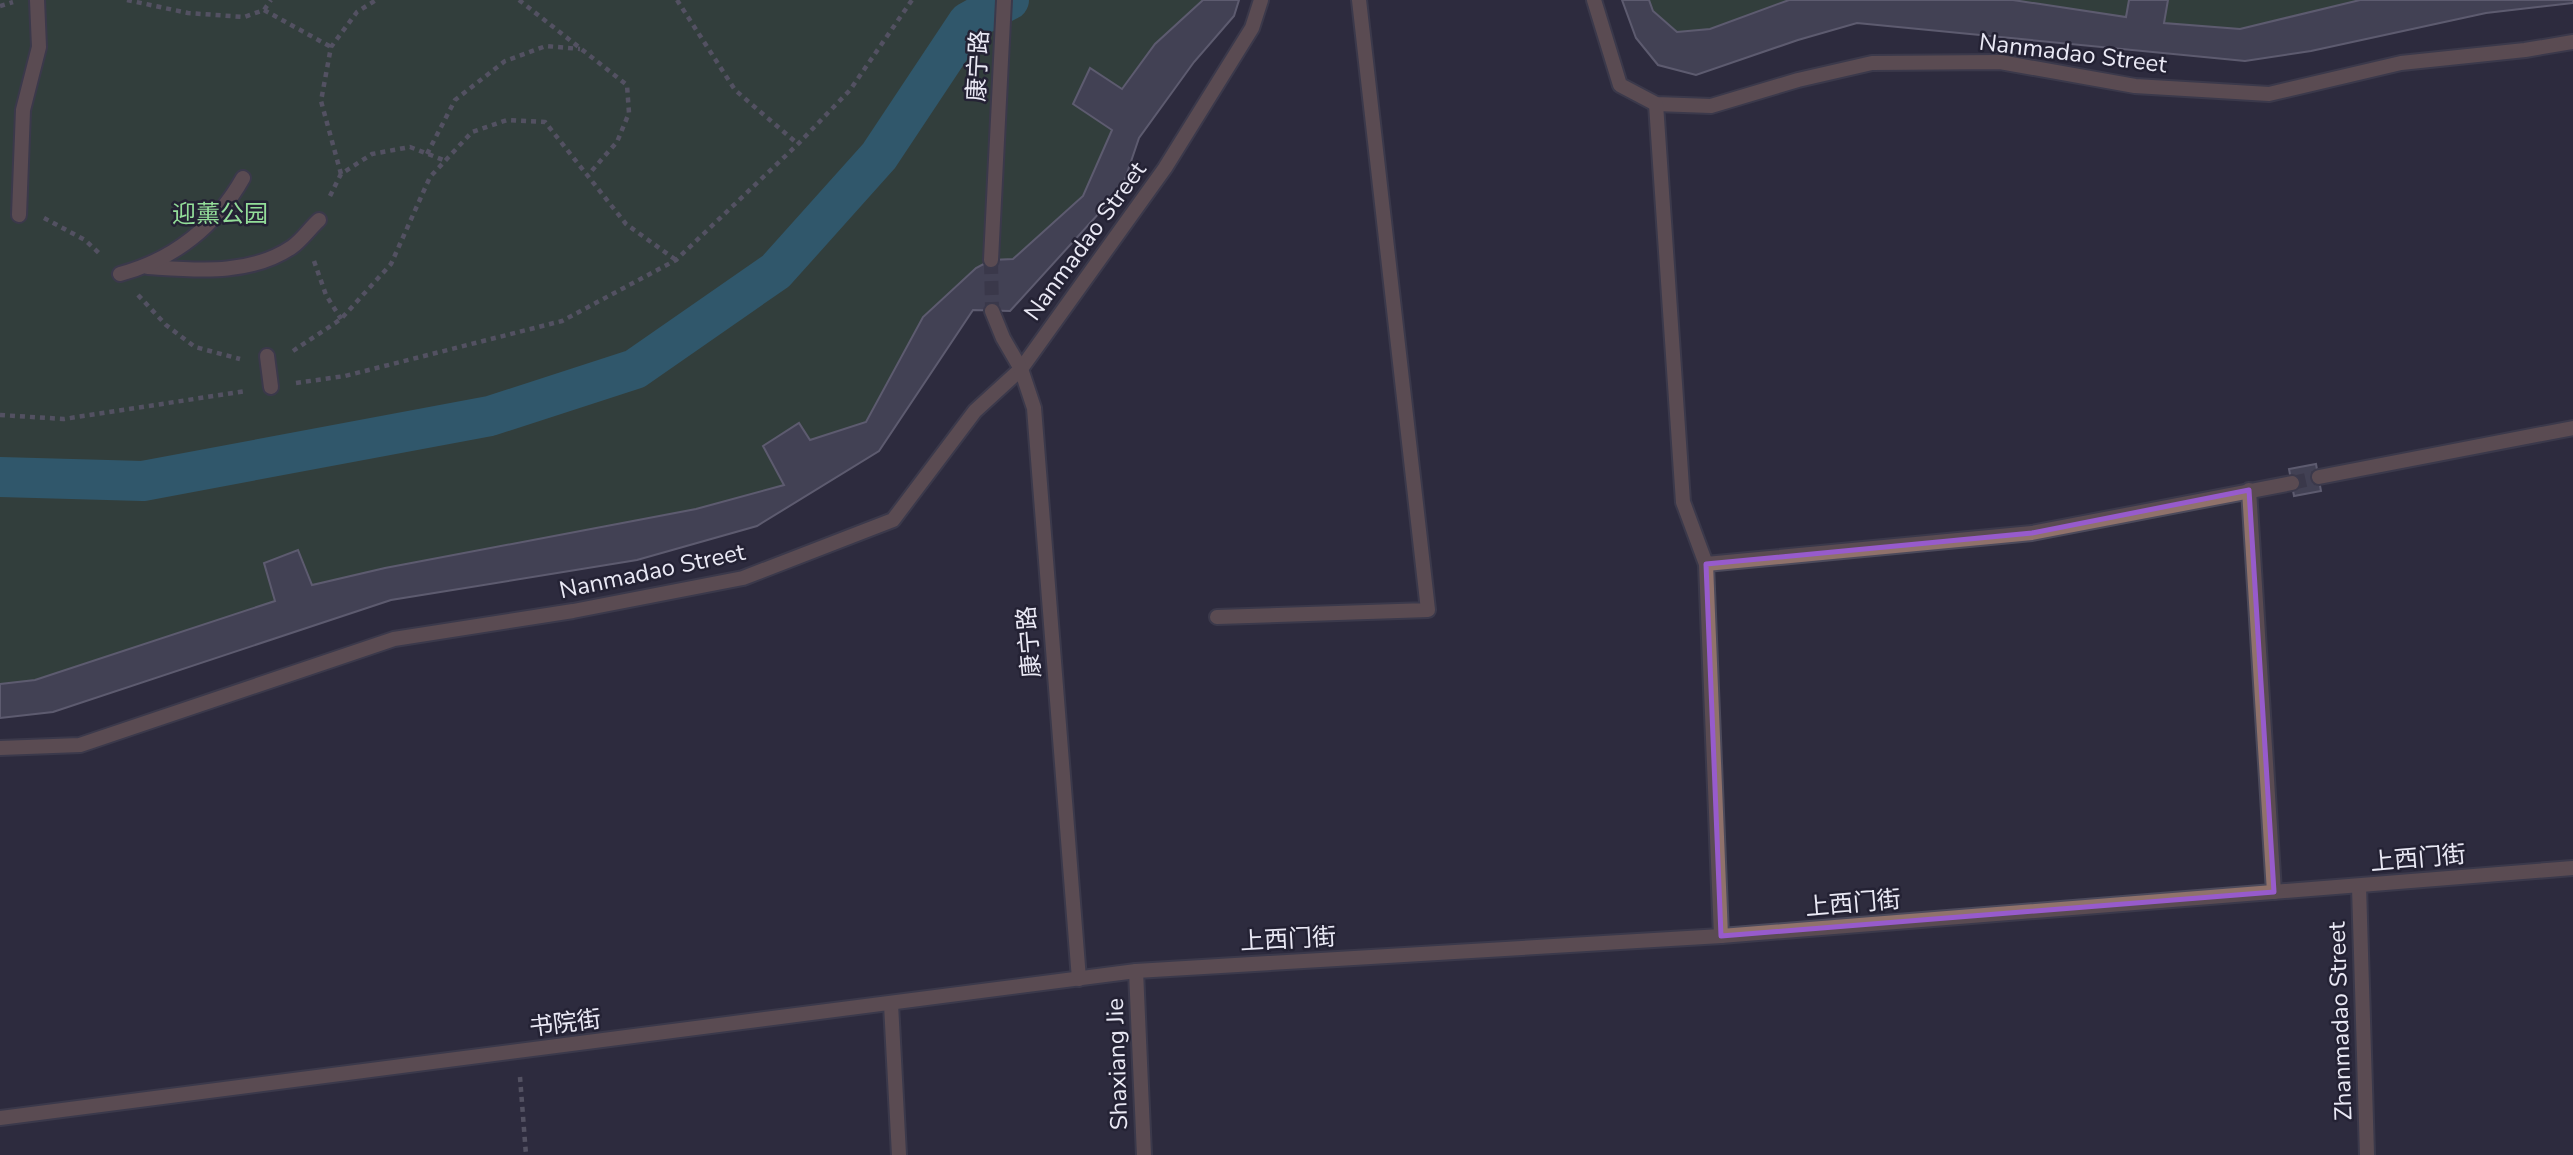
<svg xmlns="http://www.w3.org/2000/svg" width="2573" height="1155" viewBox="0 0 2573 1155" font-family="'Nunito Sans','Noto Sans SC',sans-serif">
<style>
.green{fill:#39553b}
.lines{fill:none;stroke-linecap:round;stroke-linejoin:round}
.canal{stroke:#338ca2;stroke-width:40}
.building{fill:#5c5b70;stroke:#9795ac;stroke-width:2}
.minor-tunnel{stroke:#4a4859;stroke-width:14;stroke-dasharray:14 7;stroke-linecap:butt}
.tertiary-tunnel{stroke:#4a4859;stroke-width:14;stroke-dasharray:14 7;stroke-linecap:butt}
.pedestrian-casing{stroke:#4c4a5b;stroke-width:18}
.minor-casing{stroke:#4c4a5b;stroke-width:18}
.tertiary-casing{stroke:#4c4a5b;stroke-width:18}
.path{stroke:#817f8e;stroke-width:4.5;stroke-dasharray:5 5;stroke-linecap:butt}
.pedestrian{stroke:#90726b;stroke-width:14}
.minor{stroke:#90726b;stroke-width:14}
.tertiary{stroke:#90726b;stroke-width:14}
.marked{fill:none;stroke:#975bcc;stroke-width:5;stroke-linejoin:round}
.labels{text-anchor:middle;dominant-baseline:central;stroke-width:5;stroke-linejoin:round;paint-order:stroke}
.street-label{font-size:24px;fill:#eae9f5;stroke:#242234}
.park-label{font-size:24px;fill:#93dd99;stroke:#242234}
</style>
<rect width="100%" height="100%" fill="#2e2c3e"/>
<g class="green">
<path d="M0,0h1203l-81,89 -32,-21 -17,36 39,26 -29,66 -70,63 -22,1 -15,8 -53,49 -57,105 -56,18 -11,-17 -36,23 21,39 -88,24 -311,59 -73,17 -14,-35 -23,51 -240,79 -35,4z"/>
<path d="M1649,0h140l-79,29 -33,3 -24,-21z"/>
<path d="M2013,0h116l-3,17z"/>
<path d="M2168,0h192l-120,29 -76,-6z"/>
</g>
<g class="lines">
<path class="canal" d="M0,477l143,4 347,-65 145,-47 141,-98 103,-115 89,-134 41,-22"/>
</g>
<g class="building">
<path d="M1203,0h36l-5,16 -40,46 -55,76 -17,50 -112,123 -37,-1 -94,141 -122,75 -120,34 -246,40 -338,112 -53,6v-34l35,-4 240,-79 -11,-38 34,-13 14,35 73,-17 311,-59 88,-24 -21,-39 36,-23 11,17 56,-18 57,-105 53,-49 15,-8 22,-1 70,-63 29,-66 -39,-26 17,-36 32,21 33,-45z"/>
<path d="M1622,0h27l4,11 24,21 33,-3 79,-29h224l113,17 3,-17h39l-4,23 76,6 120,-29h213v3l-87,10 -175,38 -66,10 -388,-38 -59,17 -102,35 -38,-10 -22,-27z"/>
<path d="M2316,464l5,27 -27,5 -5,-27z"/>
</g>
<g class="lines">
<path class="minor-tunnel" d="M2292,483l27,-6"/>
<path class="tertiary-tunnel" d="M991,260l1,51"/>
<g class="pedestrian-casing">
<g id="pedestrian">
<path d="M19,215l4,-105 16,-63 -2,-47"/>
<path d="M148,267c48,3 101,9 144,-20 10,-7 18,-19 27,-27"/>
<path d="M120,274c53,-14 96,-48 123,-96"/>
<path d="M267,356l4,31"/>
</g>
</g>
<g class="minor-casing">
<g id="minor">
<path d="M1594,0l26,85 36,19 55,2 87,-26 74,-17 128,-1 135,24 134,8 132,-31 124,-13 48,-8"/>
<path d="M1656,104l27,398 23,62 15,372"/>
<path d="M2319,477l254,-49"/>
<path d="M2249,490l25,402"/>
<path d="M1706,564l326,-31 260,-50"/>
<path d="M1217,617l211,-7 -69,-610"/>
<path d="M0,748l80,-3 314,-106 179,-28 170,-33 150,-58 82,-109 46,-42 144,-201 87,-140 9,-28"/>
<path d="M2359,886l8,269"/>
<path d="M1136,971l8,184"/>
<path d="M891,1004l8,151"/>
</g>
</g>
<g class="tertiary-casing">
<g id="tertiary">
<path d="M991,260l13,-260"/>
<path d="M992,311l11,27 18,31 13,39 45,571"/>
<path d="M0,1118l1136,-147 585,-35 852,-68"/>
</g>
</g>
<g class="path">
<path d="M127,0l61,13 56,4 20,-7 7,-10"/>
<path d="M519,0l108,85 2,28 -12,29 -29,33"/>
<path d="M677,0l58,90 63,54"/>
<path d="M0,6l13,-4"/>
<path d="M264,10l67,37"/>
<path d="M427,154l28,-54 50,-39 41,-15 34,3"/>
<path d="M341,174l-20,-73 10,-54 26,-35 19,-12"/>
<path d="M330,196l11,-22 31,-20 38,-7 36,14"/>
<path d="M44,218l41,22 16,15"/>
<path d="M314,261l12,34 15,24"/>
<path d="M138,295l28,30 29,22 45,12"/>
<path d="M293,351l48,-32 50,-55 39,-87 42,-45 35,-12 38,2 81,102 50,36"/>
<path d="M296,383l49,-7 217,-55 114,-61 122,-116 52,-54 62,-90"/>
<path d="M0,415l64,4 182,-28"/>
<path d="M520,1077l6,78"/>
</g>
<use href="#pedestrian" class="pedestrian"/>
<use href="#minor" class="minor"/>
<use href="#tertiary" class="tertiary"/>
</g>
<path d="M0 0H2573V1155H0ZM2249,490l25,402 -553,44 -15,-372 326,-31z" fill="#2e2c3e" fill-opacity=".55" fill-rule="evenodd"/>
<path class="marked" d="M2249,490l25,402 -553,44 -15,-372 326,-31z"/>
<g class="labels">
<g class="street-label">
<text transform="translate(2073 53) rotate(7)">Nanmadao Street</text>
<text transform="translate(978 66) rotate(-87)">康宁路</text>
<text transform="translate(1085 241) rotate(-54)">Nanmadao Street</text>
<text transform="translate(652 571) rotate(-12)">Nanmadao Street</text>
<text transform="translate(1029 642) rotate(-95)">康宁路</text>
<text transform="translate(2418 858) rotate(-5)">上西门街</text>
<text transform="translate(1853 903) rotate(-5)">上西门街</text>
<text transform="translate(1288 939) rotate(-3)">上西门街</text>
<text transform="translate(2340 1021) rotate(-92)">Zhanmadao Street</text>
<text transform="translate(565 1023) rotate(-7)">书院街</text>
<text transform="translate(1117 1064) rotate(-92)">Shaxiang Jie</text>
</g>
<g class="park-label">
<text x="220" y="214">迎薰公园</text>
</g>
</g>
</svg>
